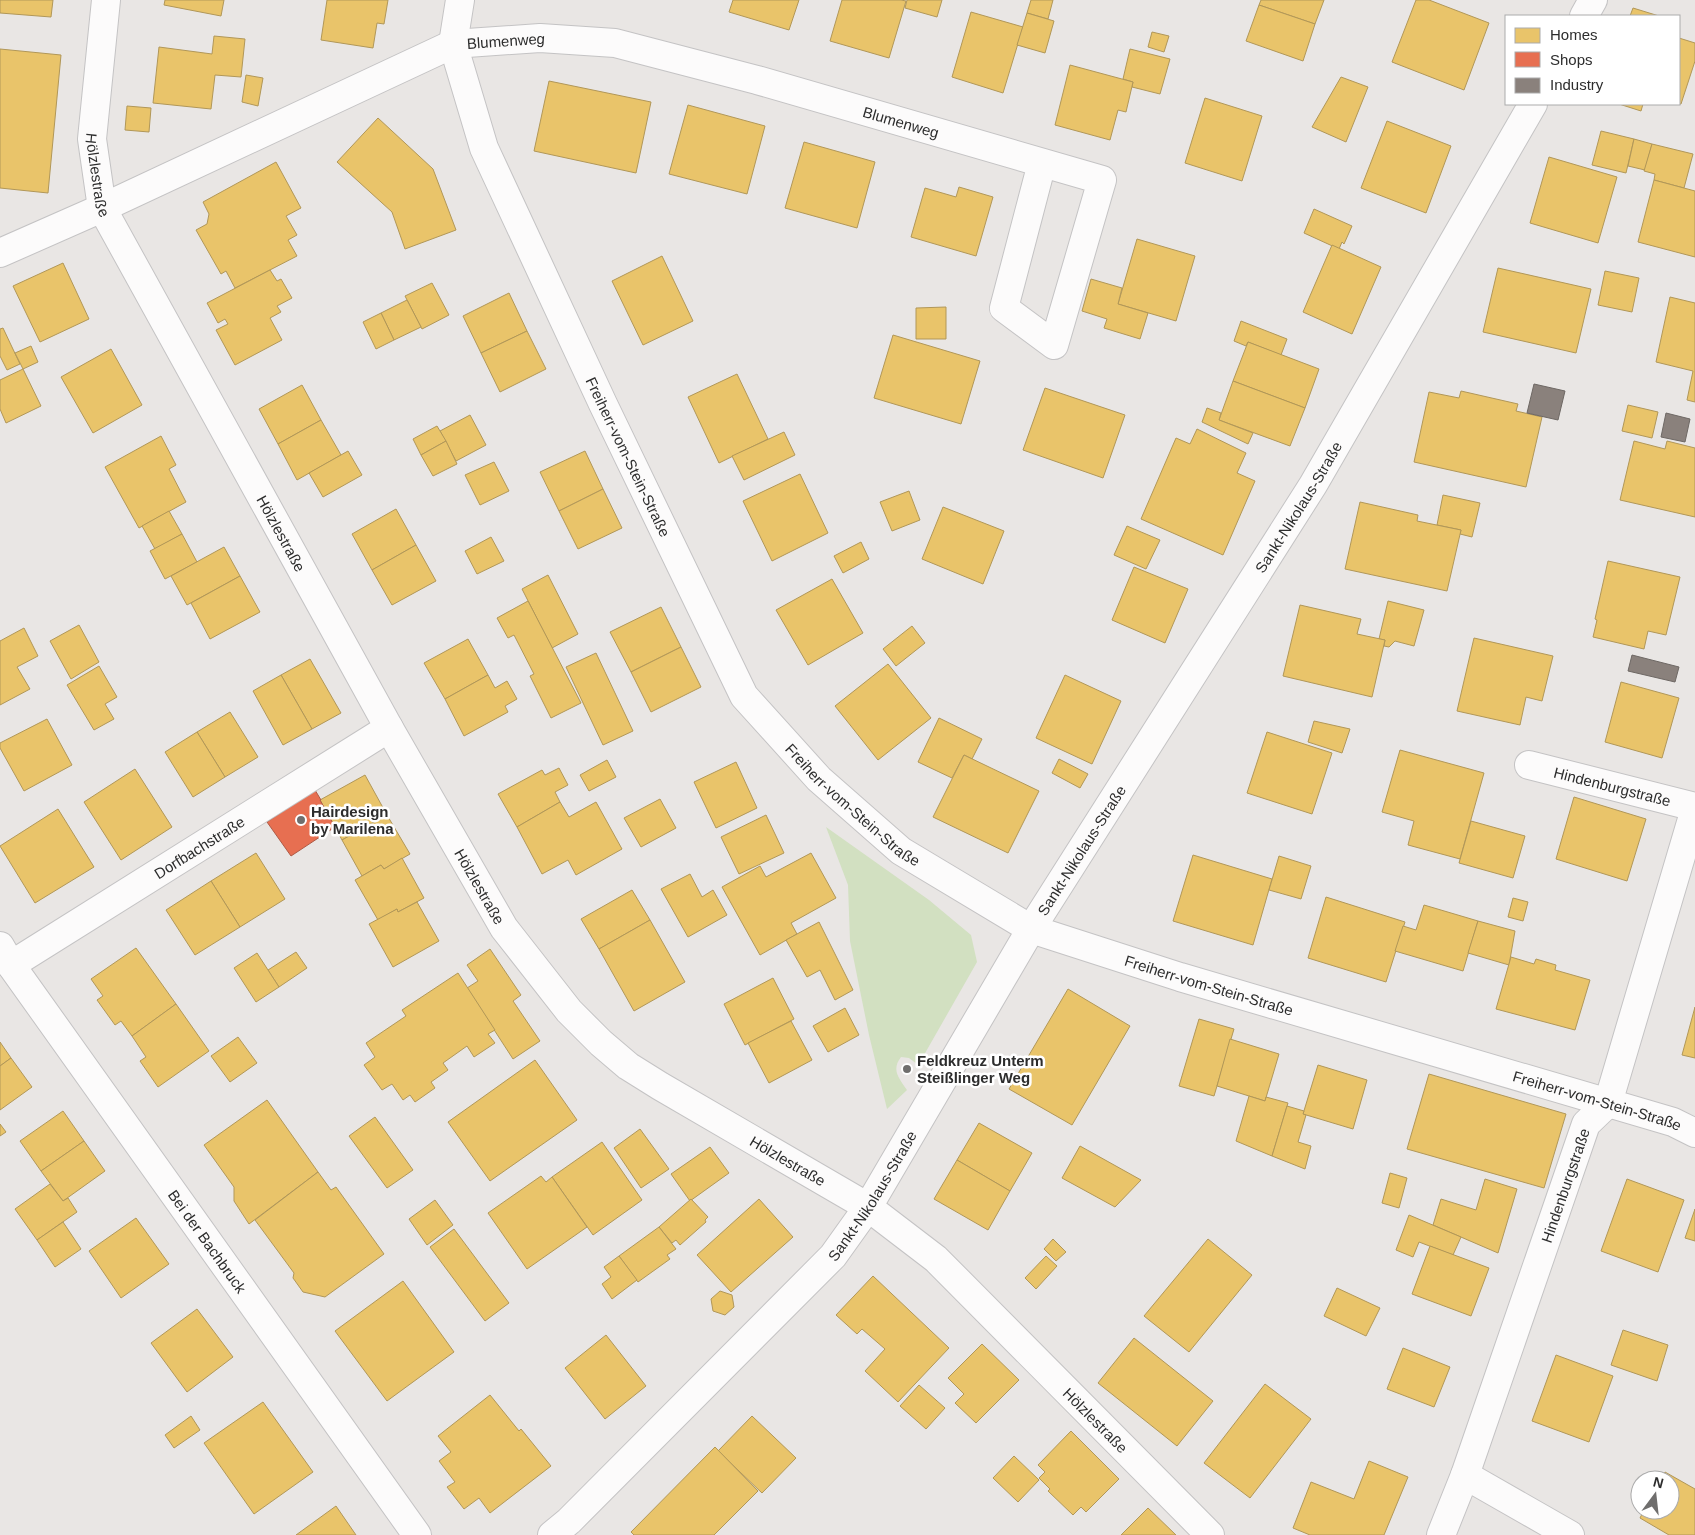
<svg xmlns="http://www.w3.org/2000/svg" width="1695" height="1535" viewBox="0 0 1695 1535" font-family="Helvetica,sans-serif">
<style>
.green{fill:#d2e0c1}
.homes{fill:#e9c46a;stroke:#b19758}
.shops{fill:#e76f51;stroke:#af5b46}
.industry{fill:#8a817c;stroke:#6e6864}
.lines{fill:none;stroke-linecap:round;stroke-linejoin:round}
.minor-casing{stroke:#c4c3c4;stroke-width:30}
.minor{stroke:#fcfbfb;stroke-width:28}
.poi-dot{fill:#6f6e6d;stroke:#fff;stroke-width:2}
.labels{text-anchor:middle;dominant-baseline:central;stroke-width:5;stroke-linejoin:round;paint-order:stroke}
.street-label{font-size:15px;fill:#2d2d2d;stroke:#fff}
.poi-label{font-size:15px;font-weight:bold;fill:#2d2d2d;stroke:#fff;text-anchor:start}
</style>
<rect width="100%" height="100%" fill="#e9e6e4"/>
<path class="green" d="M826,827l103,73 42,35 6,27 -53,93 -7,9 -8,-6 -8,-1c-10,13 -2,21 6,33l-20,19 -18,-74 -19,-94 -2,-56z"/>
<g class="homes">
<path d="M0,0h53l-2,17 -51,-4z"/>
<path d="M165,0h59l-3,16 -57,-11z"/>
<path d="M327,0h61l-4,24 -7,-1 -4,25 -52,-8z"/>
<path d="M733,0h66l-10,30 -60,-18z"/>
<path d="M842,0h59l5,1 -17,57 -59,-17z"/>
<path d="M907,0h35l-5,17 -32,-9z"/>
<path d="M1031,0h22l-5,19 -21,-6z"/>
<path d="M1261,0h63l-9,24 -56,-19z"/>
<path d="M1416,0h13l60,23 -25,67 -72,-28z"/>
<path d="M1259,5l56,19 -12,37 -57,-20z"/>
<path d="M1633,8l26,8h-29z"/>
<path d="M971,12l52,15 -20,66 -51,-16z"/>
<path d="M1027,13l27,8 -9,32 -28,-8z"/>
<path d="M1152,32l17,4 -5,16 -16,-5z"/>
<path d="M214,36l31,3 -4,38 -26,-2 -4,34 -58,-6 6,-56 53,7z"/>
<path d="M1679,38l16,5v18l-14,43h-3z"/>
<path d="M0,49l61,6 -13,138 -48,-5z"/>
<path d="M1130,49l40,10 -10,35 -28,-7 1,-5 -10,-3z"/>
<path d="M1070,65l63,17 -7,30 -8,-2 -8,30 -55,-15z"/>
<path d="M246,75l17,3 -5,28 -16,-4z"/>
<path d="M1341,77l27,10 -22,55 -34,-15z"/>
<path d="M549,81l102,21 -15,71 -102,-22z"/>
<path d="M1205,98l57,18 -20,65 -57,-18z"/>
<path d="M1619,104h24l-2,7z"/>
<path d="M688,105l77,21 -18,68 -78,-20z"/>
<path d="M127,106l24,2 -2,24 -24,-2z"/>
<path d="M378,118l55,51 23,61 -51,19 -13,-37 -55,-50z"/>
<path d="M1387,121l64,25 -25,67 -65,-25z"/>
<path d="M1601,131l33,8 -8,34 -34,-8z"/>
<path d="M1634,139l18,5 -7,26 -17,-4z"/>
<path d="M804,142l71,20 -18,66 -72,-20z"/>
<path d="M1652,144l41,10 -9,34 -30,-8 1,-6 -11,-3z"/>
<path d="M1549,157l68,20 -19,66 -68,-20z"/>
<path d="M276,162l25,46 -15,8 11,19 -9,5 9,16 -62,32 -9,-17 -5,3 -25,-44 11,-6 2,-10 -6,-12z"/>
<path d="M1654,180l41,11v66l-57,-15z"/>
<path d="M959,187l34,10 -17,59 -65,-19 14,-49 31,9z"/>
<path d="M1314,209l38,17 -8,18 -2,-2 -3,7 -35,-16z"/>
<path d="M1137,239l58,17 -19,65 -58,-17z"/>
<path d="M1332,245l49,22 -29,67 -49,-22z"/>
<path d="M662,256l31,65 -50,24 -31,-64z"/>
<path d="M63,263l26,56 -49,23 -27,-56z"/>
<path d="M1498,268l93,21 -15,64 -93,-21z"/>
<path d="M270,270l7,11 4,-2 11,19 -15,8 4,6 -11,6 12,22 -47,25 -19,-35 12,-6 -3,-5 -7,4 -11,-20z"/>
<path d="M1605,271l34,7 -7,34 -34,-7z"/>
<path d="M1091,279l31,9 -4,16 30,9 -8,26 -36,-11 3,-9 -25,-8z"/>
<path d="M432,283l17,32 -27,14 -17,-33z"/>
<path d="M509,293l18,38 -46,22 -18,-37z"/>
<path d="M1670,297l25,6v99l-8,-2 6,-29 -37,-9z"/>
<path d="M407,300l14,27 -27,13 -13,-27z"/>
<path d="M946,307v32h-30v-31z"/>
<path d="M381,313l13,27 -18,9 -13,-27z"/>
<path d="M1241,321l46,18 -6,16 -33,-13 -2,4 -12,-5z"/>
<path d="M3,328l17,36 -13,6 -7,-14v-27z"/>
<path d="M527,331l19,38 -46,23 -19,-39z"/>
<path d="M893,335l87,26 -19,63 -87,-26z"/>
<path d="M1248,342l71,27 -14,39 -72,-27z"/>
<path d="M31,346l7,16 -15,7 -8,-16z"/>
<path d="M111,349l31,56 -49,28 -32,-56z"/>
<path d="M23,369l18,37 -35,17 -6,-14v-29z"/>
<path d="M737,374l31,65 -49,24 -31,-66z"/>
<path d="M1233,381l72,27 -15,38 -71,-26z"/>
<path d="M302,385l19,35 -43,24 -19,-35z"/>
<path d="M1045,388l80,27 -22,63 -80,-28z"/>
<path d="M1461,391l57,13 -2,7 26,6 -16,70 -112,-25 15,-70 30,6z"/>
<path d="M1628,405l30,7 -6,26 -30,-7z"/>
<path d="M1207,408l14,5 -2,7 34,13 -5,11 -46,-22z"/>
<path d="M470,415l16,30 -30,16 -16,-30z"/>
<path d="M321,420l20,35 -44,25 -19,-36z"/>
<path d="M437,426l9,15 -25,14 -8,-16z"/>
<path d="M1197,429l49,24 -9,20 18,8 -32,74 -82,-36 35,-81 14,6z"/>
<path d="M784,432l11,23 -51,25 -12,-24z"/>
<path d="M161,436l15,29 -7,4 17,33 -47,26 -34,-61z"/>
<path d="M446,441l11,23 -24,12 -12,-21z"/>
<path d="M1634,441l31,8 2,-8 28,7v69l-75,-17z"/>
<path d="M348,451l14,24 -39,22 -14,-24z"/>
<path d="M585,451l18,38 -44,22 -19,-39z"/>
<path d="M494,462l15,29 -29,14 -15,-30z"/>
<path d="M800,474l28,59 -56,28 -29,-60z"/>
<path d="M603,489l19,39 -44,21 -19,-38z"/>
<path d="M909,491l11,29 -28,11 -12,-29z"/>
<path d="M1443,495l37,8 -8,34 -12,-3 1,-4 -24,-5z"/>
<path d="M1360,502l58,13 -1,6 44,9 -14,61 -102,-22z"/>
<path d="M943,507l61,24 -21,53 -61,-25z"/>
<path d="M396,509l20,36 -44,25 -20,-36z"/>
<path d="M169,511l13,23 -27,15 -13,-23z"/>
<path d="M1127,526l33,14 -14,29 -32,-14z"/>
<path d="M182,534l15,28 -32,17 -15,-28z"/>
<path d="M491,537l13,24 -27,13 -12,-23z"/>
<path d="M861,542l8,17 -26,14 -9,-17z"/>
<path d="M416,545l20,36 -44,24 -20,-35z"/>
<path d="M224,547l16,29 -53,29 -16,-29z"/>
<path d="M1608,561l72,16 -14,58 -18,-4 -4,18 -51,-12 4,-17 -2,-1z"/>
<path d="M1134,567l54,22 -23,54 -53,-23z"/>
<path d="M548,575l30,59 -26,14 -30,-59z"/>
<path d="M240,576l20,36 -50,27 -19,-36z"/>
<path d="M832,579l31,54 -55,32 -32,-55z"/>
<path d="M528,601l53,102 -30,15 -21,-42 4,-2 -20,-39 -6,3 -11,-20z"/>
<path d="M1388,601l36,9 -10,36 -19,-5 -6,6 -5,-1 1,-6 -6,-1z"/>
<path d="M1300,605l61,14 -4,15 28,6 -13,57 -89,-21z"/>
<path d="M661,607l20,40 -50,25 -21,-40z"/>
<path d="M79,625l20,37 -28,17 -21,-38z"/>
<path d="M912,626l13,17 -29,23 -13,-17z"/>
<path d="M24,628l14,28 -21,11 13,22 -30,16v-64z"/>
<path d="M1474,638l79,18 -11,45 -16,-4 -6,28 -63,-14z"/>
<path d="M468,639l20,36 -43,24 -21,-36z"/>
<path d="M681,647l20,40 -50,25 -20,-40z"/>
<path d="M596,653l37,78 -30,14 -37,-78z"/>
<path d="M310,659l31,54 -29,16 -31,-54z"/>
<path d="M888,664l43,54 -53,42 -43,-54z"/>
<path d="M99,666l18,31 -12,7 9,15 -20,11 -27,-45z"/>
<path d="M281,675l31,54 -29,16 -30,-54z"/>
<path d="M488,675l7,13 12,-7 10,18 -12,7 3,6 -44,24 -19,-37z"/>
<path d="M1065,675l56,26 -29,63 -56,-26z"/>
<path d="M1621,682l58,16 -17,60 -57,-16z"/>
<path d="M230,712l28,45 -33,20 -28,-45z"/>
<path d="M939,718l43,21 -10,20 -8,-4 -12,23 -34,-16z"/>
<path d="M47,719l25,46 -48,26 -24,-43v-5z"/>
<path d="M1314,721l36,8 -8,24 -34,-11z"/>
<path d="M197,732l28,45 -32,20 -28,-45z"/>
<path d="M1267,732l65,21 -20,61 -65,-21z"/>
<path d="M1400,750l84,23 -24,86 -52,-14 6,-24 -32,-9z"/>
<path d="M964,755l75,36 -31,62 -75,-36z"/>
<path d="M1059,759l29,15 -8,14 -28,-15z"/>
<path d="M607,760l9,17 -27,14 -9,-16z"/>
<path d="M736,762l21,46 -41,20 -22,-46z"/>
<path d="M559,768l9,17 -13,7 5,10 -43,25 -19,-33 44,-24 3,5z"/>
<path d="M135,769l37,58 -51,33 -37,-58z"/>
<path d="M365,775l22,40 -45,25 -22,-40z"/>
<path d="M1574,797l72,22 -19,62 -71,-22z"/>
<path d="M660,799l16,29 -35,19 -17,-29z"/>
<path d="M560,802l9,15 27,-15 26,47 -46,26 -8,-15 -26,14 -25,-47z"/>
<path d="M58,809l36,58 -59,36 -35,-57z"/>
<path d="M387,815l23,39 -26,15 -3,-4 -19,11 -20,-36z"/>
<path d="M766,815l18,38 -45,21 -18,-37z"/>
<path d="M1471,821l54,15 -12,42 -54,-15z"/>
<path d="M256,853l29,46 -45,28 -29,-46z"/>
<path d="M811,853l25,45 -45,25 6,11 -37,21 -38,-68 38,-21 6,11z"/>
<path d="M1193,855l79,24 -19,66 -80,-24z"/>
<path d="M1279,856l32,10 -10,33 -32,-9z"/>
<path d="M402,858l22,40 -26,14 -1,-3 -19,11 -23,-40 26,-15 3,4z"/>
<path d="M690,874l12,23 11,-7 14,25 -39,22 -27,-48z"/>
<path d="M211,881l29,46 -45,28 -29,-45z"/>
<path d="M632,890l18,30 -51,29 -18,-30z"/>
<path d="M1326,897l79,25 -19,60 -78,-24z"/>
<path d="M1513,898l15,4 -5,19 -15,-4z"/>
<path d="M417,902l22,39 -46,26 -24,-43 28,-15 1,3z"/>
<path d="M1424,905l54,16 -15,50 -68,-20 8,-25 13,4z"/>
<path d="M650,920l35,62 -51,29 -35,-62z"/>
<path d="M1478,921l37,10 -6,34 -41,-12z"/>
<path d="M819,922l34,68 -18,10 -15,-30 -13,7 -21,-37z"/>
<path d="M136,948l40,56 -44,32 -11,-15 -6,4 -18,-25 6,-4 -12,-17z"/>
<path d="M490,949l31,46 -8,6 27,40 -27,18 -46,-71 11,-7 -11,-16z"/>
<path d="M296,952l11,16 -28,19 -11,-17z"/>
<path d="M257,953l22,34 -23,15 -22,-34z"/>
<path d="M1511,957l23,7 2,-5 20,6 -1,5 35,10 -15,50 -79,-21z"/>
<path d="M458,973l37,57 -7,4 7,9 -21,14 -7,-11 -24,17 5,7 -17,12 4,6 -20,14 -5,-7 -7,5 -11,-16 -10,6 -18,-25 11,-8 -9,-14 40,-27 -4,-6z"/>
<path d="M773,978l21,41 -49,26 -21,-41z"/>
<path d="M1068,989l62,37 -58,99 -63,-36z"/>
<path d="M176,1004l33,47 -51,36 -18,-26 6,-4 -14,-21z"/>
<path d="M1695,1007v51l-13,-3z"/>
<path d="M845,1008l14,27 -31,17 -15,-26z"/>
<path d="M1199,1019l35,10 -20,67 -35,-10z"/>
<path d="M791,1021l21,39 -43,23 -21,-40z"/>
<path d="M238,1037l19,26 -27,19 -19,-26z"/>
<path d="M1230,1039l49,15 -14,47 -48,-15z"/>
<path d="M0,1042l11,16 -11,8z"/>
<path d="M11,1058l21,29 -32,23v-44z"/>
<path d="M535,1060l42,60 -87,61 -42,-59z"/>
<path d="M1318,1065l49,15 -14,49 -50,-15z"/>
<path d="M1429,1074l137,40 -22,74 -137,-39z"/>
<path d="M1249,1096l16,5 1,-4 22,6 -16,53 -36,-15z"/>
<path d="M267,1100l51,72 -69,52 -15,-23v-14l-30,-42z"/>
<path d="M1287,1106l17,5 -1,3 3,1 -8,27 13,4 -6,23 -33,-13z"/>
<path d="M63,1111l21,30 -43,30 -21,-30z"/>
<path d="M375,1117l38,53 -26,18 -38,-52z"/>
<path d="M979,1123l53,30 -22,38 -53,-31z"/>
<path d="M0,1124l6,8 -6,4z"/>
<path d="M640,1129l29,40 -28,19 -27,-40z"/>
<path d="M84,1141l21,30 -42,30 -22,-30z"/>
<path d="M602,1142l40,58 -49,35 -41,-58z"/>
<path d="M1080,1146l61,34 -26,27 -53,-29z"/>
<path d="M710,1147l19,26 -39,28 -19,-27z"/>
<path d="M957,1160l53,31 -22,39 -54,-31z"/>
<path d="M318,1172l13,18 5,-3 48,67 -59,43 -22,-5 -10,-14 1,-5 -39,-53z"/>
<path d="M1390,1173l17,5 -8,30 -17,-5z"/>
<path d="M541,1176l5,6 6,-5 35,50 -60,42 -39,-56z"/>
<path d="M1485,1179l32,10 -19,64 -65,-28 8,-26 35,11z"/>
<path d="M1627,1179l57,21 -26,72 -57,-21z"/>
<path d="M50,1184l13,17 5,-3 9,14 -40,28 -22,-31z"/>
<path d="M691,1199l17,18 -3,3 1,2 -26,23 -4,-5 -4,3 -13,-16z"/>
<path d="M759,1199l34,38 -62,55 -34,-37z"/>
<path d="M435,1200l18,25 -26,20 -18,-26z"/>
<path d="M1695,1209v32l-10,-3z"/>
<path d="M1409,1215l52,22 -8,18 -34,-13 -6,15 -17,-7z"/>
<path d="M136,1218l33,46 -48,34 -32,-47z"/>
<path d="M63,1222l18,27 -26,18 -18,-27z"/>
<path d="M659,1227l17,22 -9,6 3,4 -32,23 -19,-26z"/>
<path d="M454,1229l55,74 -24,18 -55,-74z"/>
<path d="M1053,1239l13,13 -10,9 -12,-12z"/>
<path d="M1208,1239l44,36 -63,77 -45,-36z"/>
<path d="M1430,1246l59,22 -18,48 -59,-22z"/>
<path d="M619,1256l18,24 -25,19 -10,-15 9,-7 -7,-10z"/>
<path d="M1046,1256l11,10 -21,23 -11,-11z"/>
<path d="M873,1276l76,72 -51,54 -33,-31 20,-22 -23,-20 -5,5 -21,-19z"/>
<path d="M403,1281l51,71 -67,49 -52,-70z"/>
<path d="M1337,1288l43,20 -14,28 -42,-20z"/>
<path d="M720,1291l12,4 2,12 -9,8 -12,-4 -2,-12z"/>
<path d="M197,1309l36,48 -46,35 -36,-49z"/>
<path d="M1623,1330l45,15 -11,36 -46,-16z"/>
<path d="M606,1335l40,51 -41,33 -40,-51z"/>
<path d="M1134,1338l79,63 -36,45 -79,-63z"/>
<path d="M982,1344l37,36 -43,43 -21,-20 9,-9 -16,-16z"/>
<path d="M1403,1348l47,19 -16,40 -47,-18z"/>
<path d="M1556,1355l57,21 -24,66 -57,-21z"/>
<path d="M1265,1384l46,35 -61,79 -46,-35z"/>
<path d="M919,1385l26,23 -19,21 -26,-23z"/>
<path d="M490,1395l29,36 2,-2 30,37 -61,47 -11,-15 -15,11 -17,-22 8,-5 -16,-21 12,-9 -13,-16z"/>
<path d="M263,1402l50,70 -59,42 -50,-71z"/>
<path d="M191,1416l9,14 -26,18 -9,-13z"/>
<path d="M752,1416l44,42 -34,35 -44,-42z"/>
<path d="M1071,1431l48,48 -33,33 -5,-5 -8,8 -25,-24 2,-2 -11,-11 6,-6 -7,-7z"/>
<path d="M715,1447l43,44 -44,44h-80l-3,-3z"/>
<path d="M1014,1456l25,24 -21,22 -25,-24z"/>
<path d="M1369,1461l39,16 -24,58h-74l-17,-7 18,-46 43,17z"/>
<path d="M1665,1472l30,17v46h-26l-29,-17 4,-8h26v-30h-9z"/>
<path d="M336,1506l20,29h-60z"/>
<path d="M1148,1508l28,27h-55z"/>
</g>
<path class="shops" d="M315,790l6,10h-1l15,27 -44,29 -24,-34z"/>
<g class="industry">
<path d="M1534,384l31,7 -7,29 -31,-7z"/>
<path d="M1666,413l24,6 -5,23 -24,-5z"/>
<path d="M1632,655l47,12 -4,15 -47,-11z"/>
</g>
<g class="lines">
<g class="minor-casing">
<g id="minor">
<path id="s1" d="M106,0l-14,139 10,69 287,520 115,200 65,83 32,32 27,23 32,20 208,121 68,52 274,276"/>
<path id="s2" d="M460,0l-7,44 31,104 119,256 141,292 75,83 82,72 130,78 149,48 493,145 22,11"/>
<path d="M1584,16l9,-16"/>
<path id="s3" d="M0,253l102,-45 351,-164 87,-6 75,5 142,37 345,100 -48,165 -50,-37 38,-145"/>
<path id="s4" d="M1529,765l166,42"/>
<path id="s5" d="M0,946l11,19 406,570"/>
<path id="s6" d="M11,965l378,-237"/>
<path d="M1465,1475l105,60"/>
<path id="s7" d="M552,1535l17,-14 264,-265 35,-49 163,-278 282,-444 220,-381"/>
<path id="s8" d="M1441,1535l24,-60 121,-351 22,-21 87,-294"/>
</g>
</g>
<use href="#minor" class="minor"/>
</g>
<g class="poi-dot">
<circle cx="301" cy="820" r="5"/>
<circle cx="907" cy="1069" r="5"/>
</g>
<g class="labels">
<g class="street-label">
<text stroke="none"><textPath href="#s3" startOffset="552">Blumenweg</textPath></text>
<text stroke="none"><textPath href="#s3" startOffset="958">Blumenweg</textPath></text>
<text stroke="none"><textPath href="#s1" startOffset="176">Hölzlestraße</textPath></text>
<text stroke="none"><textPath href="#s2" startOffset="494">Freiherr-vom-Stein-Straße</textPath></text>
<text stroke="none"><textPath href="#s7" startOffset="1278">Sankt-Nikolaus-Straße</textPath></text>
<text stroke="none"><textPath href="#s1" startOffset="581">Hölzlestraße</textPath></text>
<text stroke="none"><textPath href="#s4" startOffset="86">Hindenburgstraße</textPath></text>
<text stroke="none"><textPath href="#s2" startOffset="914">Freiherr-vom-Stein-Straße</textPath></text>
<text stroke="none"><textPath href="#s6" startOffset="222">Dorfbachstraße</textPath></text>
<text stroke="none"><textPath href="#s7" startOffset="872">Sankt-Nikolaus-Straße</textPath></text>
<text stroke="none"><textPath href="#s1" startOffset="986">Hölzlestraße</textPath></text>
<text stroke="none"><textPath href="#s2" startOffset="1319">Freiherr-vom-Stein-Straße</textPath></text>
<text stroke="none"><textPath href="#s2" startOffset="1724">Freiherr-vom-Stein-Straße</textPath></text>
<text stroke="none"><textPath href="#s1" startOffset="1406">Hölzlestraße</textPath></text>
<text stroke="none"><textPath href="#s8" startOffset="371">Hindenburgstraße</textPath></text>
<text stroke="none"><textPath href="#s7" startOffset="468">Sankt-Nikolaus-Straße</textPath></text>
<text stroke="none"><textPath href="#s5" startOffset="361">Bei der Bachbruck</textPath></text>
<text stroke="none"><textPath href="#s1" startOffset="1811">Hölzlestraße</textPath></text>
</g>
<g class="poi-label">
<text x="311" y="811">Hairdesign<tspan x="311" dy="17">by Marilena</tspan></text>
<text x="917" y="1060">Feldkreuz Unterm<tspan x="917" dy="17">Steißlinger Weg</tspan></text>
</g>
</g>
<rect x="1505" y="15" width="175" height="90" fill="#ffffff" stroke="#ababab"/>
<rect x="1515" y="28" width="25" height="15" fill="#e9c46a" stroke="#ababab"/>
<text x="1550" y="40" font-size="15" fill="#2d2d2d">Homes</text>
<rect x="1515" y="52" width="25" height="15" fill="#e76f51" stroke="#ababab"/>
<text x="1550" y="65" font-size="15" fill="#2d2d2d">Shops</text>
<rect x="1515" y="78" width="25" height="15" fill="#8a817c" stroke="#ababab"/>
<text x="1550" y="90" font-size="15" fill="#2d2d2d">Industry</text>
<g transform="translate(1655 1495) rotate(15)"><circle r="24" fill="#ffffff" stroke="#ababab"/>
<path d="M0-4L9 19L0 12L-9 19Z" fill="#6f6e6d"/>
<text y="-8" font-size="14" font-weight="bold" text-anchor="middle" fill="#2d2d2d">N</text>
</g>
</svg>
